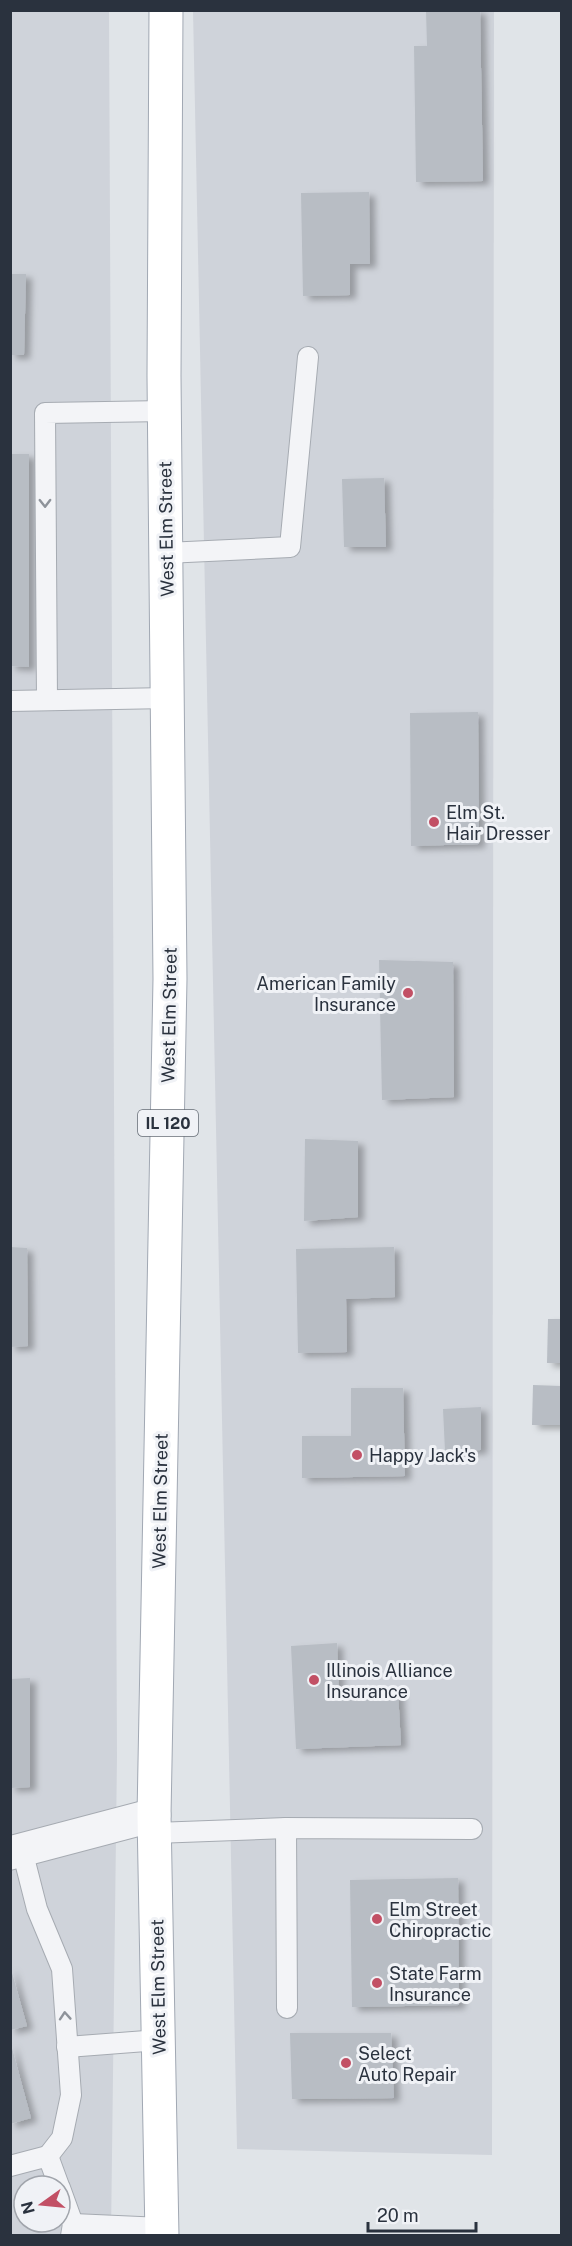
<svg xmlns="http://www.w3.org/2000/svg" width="572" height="2246" viewBox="0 0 572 2246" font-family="'Public Sans',sans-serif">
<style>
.built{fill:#cfd3da;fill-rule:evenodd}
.building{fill:#b8bdc4;filter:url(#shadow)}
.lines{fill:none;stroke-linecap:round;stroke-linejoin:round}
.lane-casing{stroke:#a6abb2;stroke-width:22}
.street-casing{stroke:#a6abb2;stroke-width:35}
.primary-casing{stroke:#a1a8b3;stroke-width:35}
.lane{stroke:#f3f4f7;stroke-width:20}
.street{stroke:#f3f4f7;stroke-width:33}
.primary{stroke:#fff;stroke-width:33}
.oneway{stroke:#8e939a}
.poi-dot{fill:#c25065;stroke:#f0f2f6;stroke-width:2}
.labels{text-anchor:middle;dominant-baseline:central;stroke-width:6;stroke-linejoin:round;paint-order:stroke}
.shield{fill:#f0f2f6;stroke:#656c75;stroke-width:1.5}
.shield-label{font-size:16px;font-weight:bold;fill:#2a323e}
.street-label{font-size:18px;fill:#2a323e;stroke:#f0f2f6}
.poi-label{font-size:18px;fill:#2a323e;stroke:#f0f2f6;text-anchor:start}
</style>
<defs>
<filter id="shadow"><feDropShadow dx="6" dy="4" stdDeviation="3" flood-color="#0004"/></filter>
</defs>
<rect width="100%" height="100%" fill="#e0e4e8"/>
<g class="built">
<path d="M109,10l8,1746 -6,479 -100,1 -1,-2225zM24,2186h36v36h-36z"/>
<path d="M193,11h301l-2,2144 -255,-6z"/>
</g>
<g class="building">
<path d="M426,10h54l3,171 -67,1 -2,-136h13z"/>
<path d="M369,192l1,72h-20v31l-47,1 -2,-103z"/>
<path d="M10,274h16l-2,81h-14z"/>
<path d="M10,454h19v213l-19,-1z"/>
<path d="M384,478l2,69h-42l-2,-68z"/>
<path d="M478,712l1,132 -68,2 -1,-133z"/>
<path d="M379,960l74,2 1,135 -72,3z"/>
<path d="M305,1139l53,2v76l-54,4z"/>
<path d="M10,1247l17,1 1,98 -18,1z"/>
<path d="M394,1247l1,50 -49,2 1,53 -49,1 -2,-104z"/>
<path d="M548,1319h14v44h-15z"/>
<path d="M533,1385l29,1v39h-30z"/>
<path d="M351,1388h52l2,88 -103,2v-42h49z"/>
<path d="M481,1407v43l-36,1 -2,-42z"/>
<path d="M337,1643l2,51 59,-3 3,54 -105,4 -5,-103z"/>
<path d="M30,1678v109l-20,1v-109z"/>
<path d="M458,1878l1,127 -107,2 -2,-127z"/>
<path d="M10,1966l17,60 -17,4z"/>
<path d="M290,2033h101l3,65 -102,1z"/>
<path d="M10,2041l21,77 -21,6z"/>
</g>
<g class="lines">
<g class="lane-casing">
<g id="lane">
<path d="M166,553l124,-6 18,-190"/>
<path d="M47,700l-2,-287 120,-2"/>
<path d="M10,701l158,-3"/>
<path d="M286,1828l1,180"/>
<path d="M155,1833l131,-5 186,1"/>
<path d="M22,1850l15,59 25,60 9,126 -9,43 -14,18"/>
<path d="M67,2047l92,-7"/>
<path d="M10,2166l38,-10 11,30"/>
<path d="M60,2188l13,36"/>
<path d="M71,2236l2,-12 89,4"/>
</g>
</g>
<g class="street-casing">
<path id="street" d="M10,1853l144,-38"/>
</g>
<g class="primary-casing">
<path id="primary" d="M162,2236l-8,-421 16,-836 -6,-603 2,-366"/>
</g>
<use href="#lane" class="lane"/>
<use href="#street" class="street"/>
<use href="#primary" class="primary"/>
</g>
<defs><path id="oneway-chevron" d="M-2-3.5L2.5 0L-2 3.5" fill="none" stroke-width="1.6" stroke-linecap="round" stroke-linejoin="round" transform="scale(1.5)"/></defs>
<g class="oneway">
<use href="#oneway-chevron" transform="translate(45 503) rotate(89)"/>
<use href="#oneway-chevron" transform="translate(65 2016) rotate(-94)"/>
</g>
<g class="poi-dot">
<circle cx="434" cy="822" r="6"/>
<circle cx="408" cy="993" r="6"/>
<circle cx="357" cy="1455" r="6"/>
<circle cx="314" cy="1680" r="6"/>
<circle cx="377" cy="1919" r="6"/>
<circle cx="377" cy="1983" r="6"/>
<circle cx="346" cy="2063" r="6"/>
</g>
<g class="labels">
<rect class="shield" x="138" y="1110" width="60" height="26" rx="4.5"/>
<g class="shield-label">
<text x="168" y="1123">IL 120</text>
</g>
<g class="street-label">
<text transform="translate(166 529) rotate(-91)">West Elm Street</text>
<text transform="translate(169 1015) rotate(-89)">West Elm Street</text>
<text transform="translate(160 1501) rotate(-89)">West Elm Street</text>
<text transform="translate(158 1987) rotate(-91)">West Elm Street</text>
</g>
<g class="poi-label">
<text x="446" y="812">Elm St.<tspan x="446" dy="21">Hair Dresser</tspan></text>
<text x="396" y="983" text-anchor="end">American Family<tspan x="396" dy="21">Insurance</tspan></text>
<text x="369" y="1455">Happy Jack's</text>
<text x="326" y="1670">Illinois Alliance<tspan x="326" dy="21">Insurance</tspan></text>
<text x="389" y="1909">Elm Street<tspan x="389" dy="21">Chiropractic</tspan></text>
<text x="389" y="1973">State Farm<tspan x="389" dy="21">Insurance</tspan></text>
<text x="358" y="2053">Select<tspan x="358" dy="21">Auto Repair</tspan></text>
</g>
</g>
<rect width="572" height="2246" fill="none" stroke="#2a323e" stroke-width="24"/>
<g transform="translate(42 2204) rotate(255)"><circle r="28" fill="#f0f2f6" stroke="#a1a5ac" stroke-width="1.5"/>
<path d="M0-4.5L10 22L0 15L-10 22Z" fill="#c25065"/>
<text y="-9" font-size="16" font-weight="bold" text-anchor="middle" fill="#2a323e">N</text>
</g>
<path d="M368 2222v9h108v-9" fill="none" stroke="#2a323e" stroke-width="3"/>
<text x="377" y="2222" font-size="18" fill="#2a323e" stroke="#f0f2f6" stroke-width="4.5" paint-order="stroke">20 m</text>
</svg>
